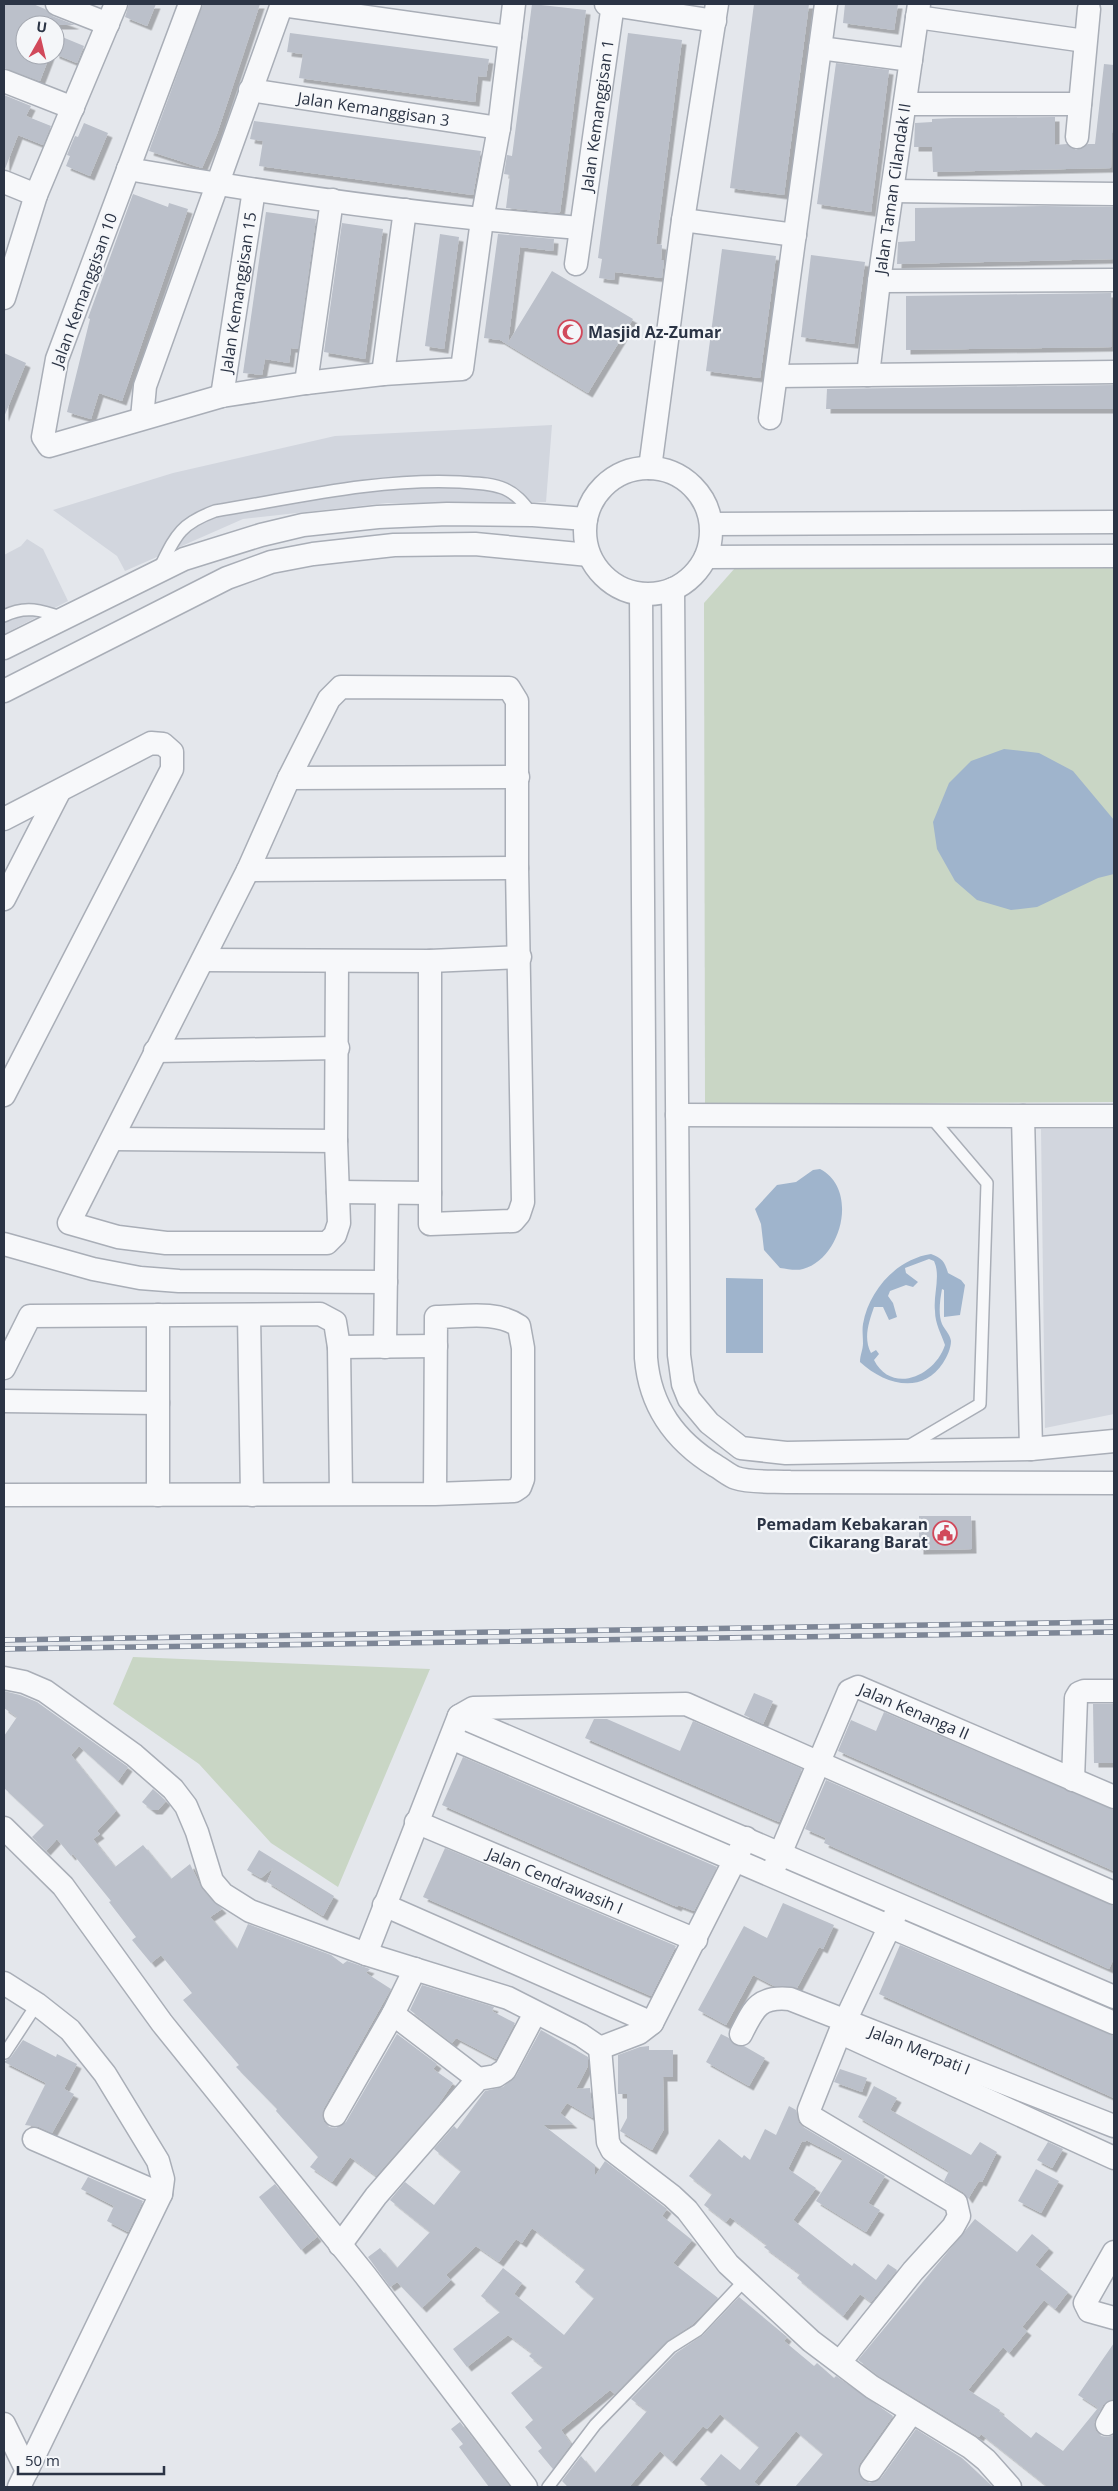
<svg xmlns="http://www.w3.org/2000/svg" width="1118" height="2491" viewBox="0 0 1118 2491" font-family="'Open Sans',sans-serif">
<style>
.built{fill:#d2d6de}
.green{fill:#c9d6c5}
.water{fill:#9fb4cc;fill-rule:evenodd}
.building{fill:#bbc0ca;filter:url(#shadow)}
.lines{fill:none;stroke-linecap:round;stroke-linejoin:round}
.service-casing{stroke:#a9aeb7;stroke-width:14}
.minor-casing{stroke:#a9aeb7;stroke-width:25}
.service{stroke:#f7f8fa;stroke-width:11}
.minor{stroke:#f7f8fa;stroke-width:22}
.rail-casing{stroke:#7d8696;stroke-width:5.5}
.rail{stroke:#f4f6f9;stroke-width:4;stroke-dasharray:11;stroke-linecap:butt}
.labels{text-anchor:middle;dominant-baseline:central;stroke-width:4.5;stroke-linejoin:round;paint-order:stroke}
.street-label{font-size:16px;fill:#2b3445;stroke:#f4f6f9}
.poi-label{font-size:16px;font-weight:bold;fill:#2b3445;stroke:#f4f6f9;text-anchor:start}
</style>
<defs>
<filter id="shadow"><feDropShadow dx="4.5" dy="4.5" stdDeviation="0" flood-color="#0004"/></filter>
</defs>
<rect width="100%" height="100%" fill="#e4e7ec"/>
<g class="built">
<path d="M552,425l-6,77 -159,1 -144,16 -118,52 -8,-15 -64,-46 120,-37 162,-37z"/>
<path d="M27,539l16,10 25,52 -64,33v-79l17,-9z"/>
<path d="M1041,1129h73v285l-69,14z"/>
</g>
<g class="green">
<path d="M1114,567v535l-409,2 -1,-501 31,-35z"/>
<path d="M133,1657l297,12 -92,218 -67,-44 -72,-79 -86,-60z"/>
</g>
<g class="water">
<path d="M1004,749l35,4 34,18 41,49v54l-16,4 -61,29 -26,3 -34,-10 -22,-19 -18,-32 -4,-27 16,-39 22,-22z"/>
<path d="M820,1169c39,20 22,89 -17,100 -7,2 -15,0 -23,-1l-16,-18 -3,-26 -6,-15 22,-24 19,-3 17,-12z"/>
<path d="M931,1254c11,4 14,8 17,19l13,7 4,5 -5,30 -16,2v-27l-2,-1c-2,11 -4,25 0,35 3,6 8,10 9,17 0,7 -4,16 -8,22 -21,32 -58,22 -83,-1 0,-7 3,-12 3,-19 0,-6 -1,-13 0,-19 6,-34 34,-65 68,-70zM929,1259l5,2c7,15 -1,34 1,50 0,13 6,22 10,34 -10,31 -53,50 -71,15l5,-6 -3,-4 -5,3c-8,-15 -2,-31 3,-46h9l6,13 8,-3 -4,-14 -5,-7 2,-5 16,-6 7,2 5,-5 -12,-9 -1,-5z"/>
<path d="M726,1278l37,1v74h-37z"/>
</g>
<g class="building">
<path d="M4,4h29l12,5 7,7 23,9h-50v30h25l-10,26 -36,-13z"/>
<path d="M129,4h27l-9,22 -22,-9z"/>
<path d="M203,4h57l-43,130 -15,34 -53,-17z"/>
<path d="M532,4l54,6 -23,181 -3,21 -2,1 -52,-5 4,-33 -6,-1 3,-19 5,1z"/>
<path d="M754,4h55l-25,191 -54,-7z"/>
<path d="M845,4h53l-4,26 -51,-7z"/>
<path d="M290,33l199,26 -3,18 -8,-1 -3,26 -176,-24 4,-24 -16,-2z"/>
<path d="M628,33l54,7 -26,204 6,1 -1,15h3l-2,18 -47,-6 -1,8 -15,-2 3,-19 -4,-1z"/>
<path d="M55,34l29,12 -7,17 -22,-9z"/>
<path d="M836,63l53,7 -18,142 -54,-8z"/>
<path d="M1104,64l10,1 -3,103 -178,4 -1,-25h-18l1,-24 17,-1v-3l21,-1 102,-1v28l12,-1 9,6 12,-6h7z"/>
<path d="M4,95l27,11 -5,10 25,10 -8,19 -25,-10 -13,34z"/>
<path d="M254,121l227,30 -8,44 -214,-29 4,-25 -13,-2z"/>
<path d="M84,123l24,10 -18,43 -24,-10 4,-10 -3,-1 8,-19 3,1z"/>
<path d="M133,194l35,13 1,-4 19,6 -66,192 -23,-8 -8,26 -24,-7 23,-93 -2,-1z"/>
<path d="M1044,206l70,1v52l-217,5 1,-22 17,-1v-33z"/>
<path d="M266,212l50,7 -18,130 -7,-1 -2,15 -24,-4 -3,16 -19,-2z"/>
<path d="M342,223l41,6 -18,130 -41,-7z"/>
<path d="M440,234l19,3 -15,112 -19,-3z"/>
<path d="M498,234l56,5 -1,12 -33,-4 -12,96 44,-72 81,48 -45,74 -88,-53 -16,-2z"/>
<path d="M722,249l54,7 -16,122 -54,-7z"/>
<path d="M811,255l54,7 -11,82 -53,-7z"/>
<path d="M1111,293l1,54 -206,3v-54z"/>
<path d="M4,353l22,10 -22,54z"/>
<path d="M1114,385v24h-288l1,-20z"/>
<path d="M919,1516h52l1,33 -53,1z"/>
<path d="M4,1691l16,4 17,7 91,65 -10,14 -39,-35 -8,9 45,56 -19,20 3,3 -7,5 22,28 28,-22 28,34 19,-15 12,25 20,20 -12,8 27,32 11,-25 83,31 12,9 4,-3 23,8 -4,4 25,16 -67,119 -2,8 2,6 5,5 7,1 10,-6 51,-88 40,30 -4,5 20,14 -17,25 -60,68 -26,-19 -18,25 -22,-15 8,-10 -42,-46 1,-2 -41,-42 3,-2 -56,-65 9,-7 -31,-38 -10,8 -19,-23 4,-3 -27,-35 2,-1 -38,-47 -2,2 -14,-17 -11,12 -14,-14 12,-12 -40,-37v-52l13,-19 -13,-9z"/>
<path d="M754,1693l19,8 -10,23 -19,-9z"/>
<path d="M1093,1704h21v59h-20z"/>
<path d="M884,1712l230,98v61l-276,-120 13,-31 25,11z"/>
<path d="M594,1719h13l73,32 13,-30 109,48 -23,53 -194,-84z"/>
<path d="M463,1757l254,110 -23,44 -16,-6 -1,2 -235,-102z"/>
<path d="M826,1780l288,126v52l-5,11 -285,-126 2,-5 -21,-9z"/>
<path d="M153,1789l13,12 -8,9h-6l-10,-8z"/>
<path d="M445,1848l231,98 -25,50 -228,-99z"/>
<path d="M259,1850l75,46 -11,20 -56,-34 6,-14 -12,10 -14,-8z"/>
<path d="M783,1903l51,22 -11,24 -4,-2 -22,41 -23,-2 -21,-11 -27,50 -28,-15 46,-84 23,12z"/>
<path d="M900,1945l214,91v62l-235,-104z"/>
<path d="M422,1985l72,22 -2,4 23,12 -19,36 -40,-21 -4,5 -42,-33z"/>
<path d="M541,2030l47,27v9l-12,23 14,-1 3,30 -26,-15 -7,10 13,11 -30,1 52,40v11l10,-15 62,48 -5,7 30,24 -19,23 45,35 -25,26 -27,18 -51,52 -5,-4 -49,40 10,14 -18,25 -15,-18 4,-3 -17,-21 8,-7 -22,-27 32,-26 -14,-11 3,-3 -24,-18 -41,32 -14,-18 47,-37 -19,-16 22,-28 19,15 -8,11 50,41 30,-37 -19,-16 10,-13 -53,-41 -10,15 -6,-4 -17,23 -23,-16 -30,29 5,5 -29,28 -25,-26 -7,5 -22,-30 12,-9 17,20 33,-36 -40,-32 15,-18 29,23 27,-34 -27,-22 20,-23 3,3 28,-38 18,-4 13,-11z"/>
<path d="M721,2034l8,4 6,7 9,1 21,12 -16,28 -43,-24z"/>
<path d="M23,2040l33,17 1,-3 20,10 -13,25 10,5 -22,39 -13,-6 -14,-2 21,-42 -42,-21 7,-5z"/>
<path d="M649,2046v4h24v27h-10l1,52 -12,21 -32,-19 7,-13v-24h-9v-39l22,-8z"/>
<path d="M840,2069l27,9 -5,14 -28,-10z"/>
<path d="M874,2086l23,12 -7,12 81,45 9,-13 17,10 -15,30 -3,-1 -11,18 -5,-7 -19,-11 5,-10 -91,-54z"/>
<path d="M789,2106l7,4 3,13 4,4 82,49 -17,27 12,7 -14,22 -50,-31 27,-42 -37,-19 -1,2 -3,-1 -14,28 28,19 -23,32 59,46 2,-3 22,17 12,-16 9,6 -26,32 -11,-8 -17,22 -46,-38 3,-4 -36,-27 3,-2 -37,-28 -4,5 -22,-17 8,-11 -23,-18 30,-37 23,19 2,-3 6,5 15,-31 11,6z"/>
<path d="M1048,2142l15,7 -11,19 -15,-8z"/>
<path d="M1036,2169l23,12 -18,32 -23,-12z"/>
<path d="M88,2177l55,24 -15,31 -21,-11 7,-15 -33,-17z"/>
<path d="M275,2184l42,53 -16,13 -42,-53z"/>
<path d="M975,2219l42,33 15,-18 17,14 -14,17 33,27 -13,17 -11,-9 -22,27 5,4 -18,22 -6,-6 -35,43 32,20 -1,2 32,26 5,-6 27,19 35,-43 -20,-13 36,-52v56l-11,6 -9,18 2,8 5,5 6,1 7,-2v52h-66l-67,-53 -2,3 -100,-61 -21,-16z"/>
<path d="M739,2297l48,40 -3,4 30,25 3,-3 17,15 2,-2 57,40 -33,47 -2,6 5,11 7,3 11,-5 35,-49 46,29 31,29h-198l28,-33 -27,-23 -42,51 6,5h-50l-10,-8 21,-25 19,16 19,-23 -39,-33 -13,15 -4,-3 -31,36 -12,-11 -31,36h-61l-6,-6 19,-25 14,17 52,-62 -16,-12 45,-46 27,-18z"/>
<path d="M460,2422l50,65h-21l-30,-40 4,-3 -12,-15z"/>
</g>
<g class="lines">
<g class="service-casing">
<g id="service">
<path d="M160,567c16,-32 20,-43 55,-56 80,-13 164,-33 245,-29 15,1 32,1 45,7 13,6 19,15 28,26"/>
<path d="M4,616c21,-11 38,-6 59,2"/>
<path d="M907,1447l73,-43 7,-221 -57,-67"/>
<path d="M5,2053l32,-49"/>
<path d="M548,2487l47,-62 76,-78 27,-17 47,-50"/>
</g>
</g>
<g class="minor-casing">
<g id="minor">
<path d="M57,4l51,20"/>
<path d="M190,4l-133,355 -14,78 6,9 173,-50 84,-13 77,-9 79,-5 20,-149 17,-92 15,-124"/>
<path d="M606,4l109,17"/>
<path d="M282,5l228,32"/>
<path d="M917,17l168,24"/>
<path d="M820,48l91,12"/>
<path d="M4,81l69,27"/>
<path id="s1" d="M250,90l249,38"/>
<path d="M905,104h175"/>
<path d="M1077,137l12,-128"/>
<path d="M128,169c150,26 301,47 452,59"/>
<path d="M4,182l32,13"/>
<path d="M893,191l221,3"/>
<path d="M683,220l112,15"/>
<path id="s2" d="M576,264l37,-260"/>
<path d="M879,281l235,-1"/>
<path d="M4,298l32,-103 80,-191"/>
<path d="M383,374l22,-164"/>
<path id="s3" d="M868,375l11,-94 40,-277"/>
<path d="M776,376l338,-4"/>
<path d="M306,383l26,-183"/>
<path id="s4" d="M222,396l32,-206"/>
<path d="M142,418l3,-32 137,-382"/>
<path d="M770,418l56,-414"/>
<circle cx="648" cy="531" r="63"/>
<path d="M650,468l33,-248 34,-216"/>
<path d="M712,524l402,-2"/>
<path d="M706,557l408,-1"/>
<path d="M673,589l6,766 4,29 6,15 20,24 32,25 45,5 113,-2 132,-2 83,-8"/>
<path d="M641,594l5,764c4,49 29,83 70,108 7,4 14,10 20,12 14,5 39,3 54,4l324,1"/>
<path d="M4,648l180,-89 77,-24 42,-10 75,-8 69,-3 86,1 53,4"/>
<path d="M4,691l223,-113 44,-16 42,-8 81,-9 81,-1 114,11"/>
<path d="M289,778l229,-1"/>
<path d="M4,819l147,-76 12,1 9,8v17l-168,326"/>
<path d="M248,870l269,-2"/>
<path d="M4,899l55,-107"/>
<path d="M203,960l227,1 90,-4"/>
<path d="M337,962l-1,179 3,82 -4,12 -8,8h-161l-48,-6 -49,-14 179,-353 41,-92 40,-79 12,-12 168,1 8,13v167l6,334 -4,12 -6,7 -83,3v-263"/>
<path d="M155,1051l183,-3"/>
<path d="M677,1115l346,1 8,333"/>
<path d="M1023,1116h91"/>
<path d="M113,1139l223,2"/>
<path d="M338,1192l92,1"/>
<path d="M4,1244l89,25 47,9 39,3 207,1"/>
<path d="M158,1315v180"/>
<path d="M249,1315l3,180"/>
<path d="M339,1347l97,-1"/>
<path d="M385,1347l2,-154"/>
<path d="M4,1368l26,-52 290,-2 15,8 4,25 2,146"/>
<path d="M4,1401l154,2"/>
<path d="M4,1495l431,-1 79,-3 6,-4 3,-8v-131l-4,-22c-23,-16 -56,-9 -83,-9l-1,177"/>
<path d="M4,1678l20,4 21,9 89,64 39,34 13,17 11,26 15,49 11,13 27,17 116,43 142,44 73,37 19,13 39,-15 13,-10 94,-185"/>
<path d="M459,1716l655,281"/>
<path d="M451,1738l663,285"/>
<path d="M1073,1780l3,-82 3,-5 5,-2h30"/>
<path id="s5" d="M416,1822l280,118"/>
<path d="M4,1828l59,58 99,137 203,252 161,212"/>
<path id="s6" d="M775,1866l74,-175 9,-4 256,110"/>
<path d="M384,1905l268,118"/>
<path d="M366,1954l93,-238 14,-8 213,-4 428,189"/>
<path d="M415,1969l-22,45 85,65"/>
<path d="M4,1983l33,21 33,26 35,44 53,87 5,18 -2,15 -142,293"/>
<path id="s7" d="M741,2034c13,-26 18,-38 49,-35l324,127"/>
<path d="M843,2034l271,124"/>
<path d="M600,2048l8,94 4,8 60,46 15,14 41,54 83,77 61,46 98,60 16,13 24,27"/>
<path d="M335,2115l58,-101"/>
<path d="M34,2139l127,55"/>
<path d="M340,2245l36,-49 102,-117 18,-3 9,-6 30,-57"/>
<path d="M1114,2252l-29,51 4,8 25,7"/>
<path d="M840,2362l73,-91 40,-44 6,-11 -3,-13 -146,-87 -1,-6 31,-78 56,-119"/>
<path d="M4,2424l23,47"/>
<path d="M1107,2424l7,-12"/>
<path d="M871,2470l41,-58"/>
</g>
</g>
<use href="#service" class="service"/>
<use href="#minor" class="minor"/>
<g class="rail-casing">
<g id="rail">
<path d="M4,1640l1110,-18"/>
<path d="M4,1649l1110,-17"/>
</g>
</g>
<use href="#rail" class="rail"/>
</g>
<defs>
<g id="mosque-ring" transform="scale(1.25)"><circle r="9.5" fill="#f4f6f9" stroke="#d1495b" stroke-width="1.5"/><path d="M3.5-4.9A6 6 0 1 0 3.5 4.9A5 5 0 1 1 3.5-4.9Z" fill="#d1495b"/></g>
<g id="civic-ring" transform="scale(1.25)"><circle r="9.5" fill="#f4f6f9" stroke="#d1495b" stroke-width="1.5"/><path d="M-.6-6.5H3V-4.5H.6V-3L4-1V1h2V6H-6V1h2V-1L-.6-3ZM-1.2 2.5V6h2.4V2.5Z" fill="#d1495b"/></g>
</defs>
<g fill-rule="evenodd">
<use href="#mosque-ring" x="570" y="332"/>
<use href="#civic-ring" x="945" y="1533"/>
</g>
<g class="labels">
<g class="street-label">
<text stroke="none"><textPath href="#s1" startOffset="125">Jalan Kemanggisan 3</textPath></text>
<text stroke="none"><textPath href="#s2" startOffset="150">Jalan Kemanggisan 1</textPath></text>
<text stroke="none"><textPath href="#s3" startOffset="188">Jalan Taman Cilandak II</textPath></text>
<text transform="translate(84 290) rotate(-70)">Jalan Kemanggisan 10</text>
<text stroke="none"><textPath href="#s4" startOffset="105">Jalan Kemanggisan 15</textPath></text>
<text stroke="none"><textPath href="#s6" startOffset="261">Jalan Kenanga II</textPath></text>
<text stroke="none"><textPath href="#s5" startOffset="151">Jalan Cendrawasih I</textPath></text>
<text stroke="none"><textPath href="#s7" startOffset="206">Jalan Merpati I</textPath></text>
</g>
<g class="poi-label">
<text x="588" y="332">Masjid Az-Zumar</text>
<text x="928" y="1524" text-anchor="end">Pemadam Kebakaran<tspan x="928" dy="18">Cikarang Barat</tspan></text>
</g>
</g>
<rect width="1118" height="2491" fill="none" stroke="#2b3445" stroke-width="10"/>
<g transform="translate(40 40) rotate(8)"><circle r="24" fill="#f4f6f9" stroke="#a4a8b1"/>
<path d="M0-4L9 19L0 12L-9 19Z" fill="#d1495b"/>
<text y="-8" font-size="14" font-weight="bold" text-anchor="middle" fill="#2b3445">U</text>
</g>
<path d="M18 2466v8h146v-8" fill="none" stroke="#2b3445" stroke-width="2.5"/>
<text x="25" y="2466" font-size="15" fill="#2b3445" stroke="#f4f6f9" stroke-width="4" paint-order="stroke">50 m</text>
</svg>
